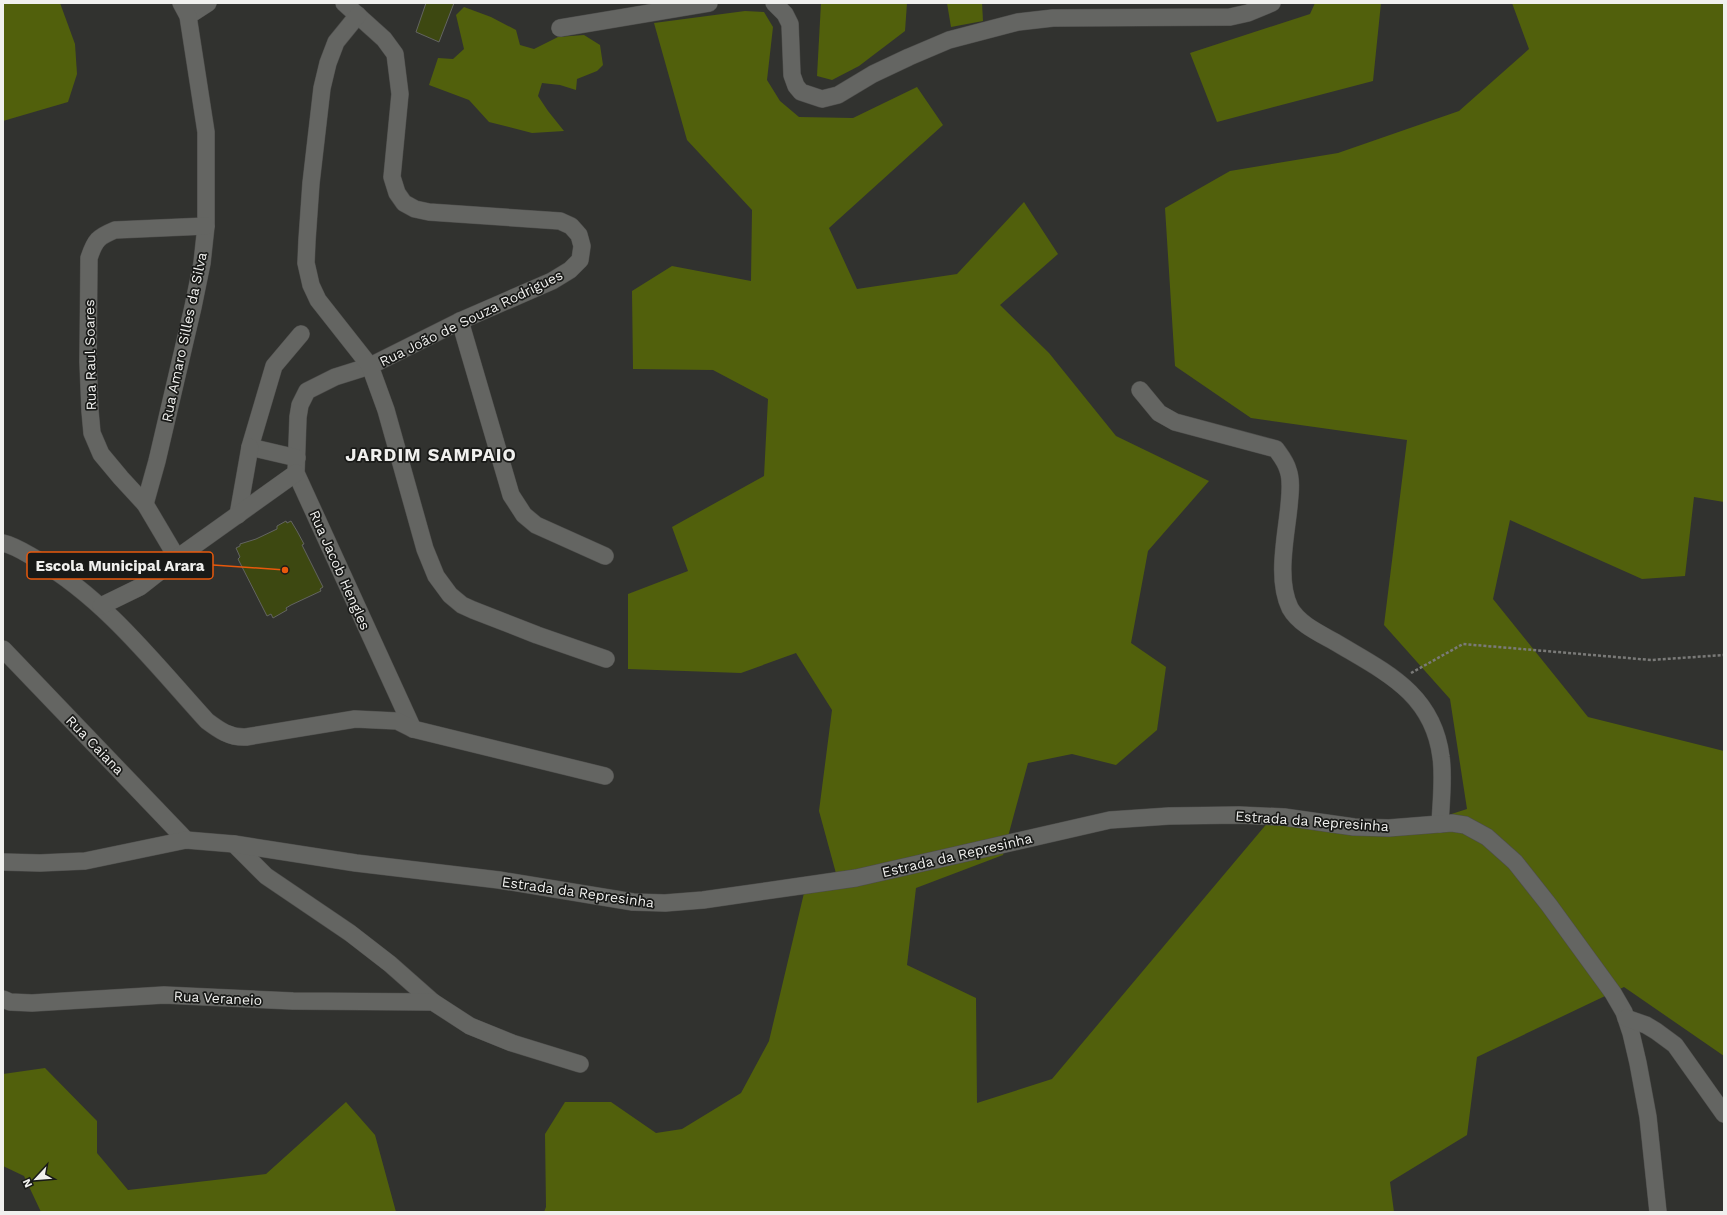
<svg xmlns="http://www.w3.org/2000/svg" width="1727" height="1215" viewBox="0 0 1727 1215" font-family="'Work Sans',sans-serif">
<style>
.forest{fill:#51600c}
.building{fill:#3d4811;stroke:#636461}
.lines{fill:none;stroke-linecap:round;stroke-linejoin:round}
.minor-casing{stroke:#4d4d4b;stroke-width:18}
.path{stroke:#7a7a78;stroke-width:2.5;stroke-dasharray:3 2;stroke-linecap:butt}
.minor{stroke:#646562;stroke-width:17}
.labels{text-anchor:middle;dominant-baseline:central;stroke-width:3.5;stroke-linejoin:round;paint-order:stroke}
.street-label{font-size:14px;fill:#f0f0ee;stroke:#191a18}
.district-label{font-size:18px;font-weight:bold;letter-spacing:1px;fill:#f0f0ee;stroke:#191a18}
.leader{fill:none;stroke:#e8590c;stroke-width:1.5}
.callout-dot{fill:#e8590c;stroke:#191a18;stroke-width:1.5}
.callout{fill:#191a18;stroke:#e8590c;stroke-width:1.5}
.callout-label{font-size:15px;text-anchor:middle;font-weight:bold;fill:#f0f0ee}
</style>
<rect width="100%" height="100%" fill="#31322f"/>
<g class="forest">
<path d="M3,3h57l15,41 2,30 -9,28 -65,19z"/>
<path d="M821,3h86l-2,28 -46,35 -27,14 -15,-4z"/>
<path d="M947,3h35l1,18 -32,6z"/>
<path d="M1315,3h66l-8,78 -156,41 -27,-69 120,-39z"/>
<path d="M1512,3h212v499l-30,-5 -9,79 -43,3 -132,-59 -17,79 95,118 136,34v305l-100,-69 -147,70 -10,78 -77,47 4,30h-850l2,-5 -1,-73 20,-32h46l45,31 26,-4 59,-36 28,-52 35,-148 36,-5 -21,-77 13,-101 -36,-57 -55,20 -113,-4v-75l60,-23 -16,-44 92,-51 4,-77 -55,-29 -80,-1 -1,-78 40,-25 79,15 1,-71 -65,-70 -33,-117 91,-12 19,1 9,15 -6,53 13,21 19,16 54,1 64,-31 26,38 -114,103 28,61 100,-15 67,-72 34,52 -58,51 49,48 67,83 93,45 -61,70 -17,92 35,24 -9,63 -41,35 -44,-11 -44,9 -25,92 -87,33 -9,77 69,33 1,105 75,-24 222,-264 131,14 62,-20 -17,-110 -66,-74 23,-185 -156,-22 -76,-52 -10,-158 65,-37 108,-18 121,-42 70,-62z"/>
<path d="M464,7l27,10 25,13 4,15 14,4 24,-12 26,-2 16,10 3,20 -6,6 -20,8 -1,11 -16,-5 -18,-2 -4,13 10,15 16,20 -32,2 -43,-11 -20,-22 -40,-15 9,-27 15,1 11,-10 -8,-34z"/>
<path d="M45,1068l52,53v32l31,37 138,-16 80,-72 29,33 21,77h-355l-17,-36 -21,-10v-92z"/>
</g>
<g class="building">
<path d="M426,3h28l-15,39 -23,-10z"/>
<path d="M286,521l1,2 4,-2 6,10 7,13 -2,1 21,42 -3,2 1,2 -30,14 -5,3 1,2 -14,8 -2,-4 -4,2 -29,-57 2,-2 -4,-9 4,-2v-2l16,-5 21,-10v-3z"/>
</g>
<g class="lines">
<g class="minor-casing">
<g id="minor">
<path d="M344,3l40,36 11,15 5,40 -8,83 5,16 7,10 11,6 14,3 131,9 11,5 8,9 3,11 -2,14 -10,10 -18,11 -92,40 -90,45 -35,11 -28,14 -7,14 -2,12 -2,56 117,256"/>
<path d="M774,3l11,11 5,10 2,51 4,11 5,6 21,7 16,-4 35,-21 36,-17 40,-17 69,-18 35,-4 177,-1 18,-4 24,-10"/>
<path d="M358,15l-22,27 -8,21 -6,25 -11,95 -4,57 -1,23 5,22 7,15 52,66 16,44 39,139 11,27 14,19 12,10 11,5 64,25 69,24"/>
<path d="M188,16l20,-13"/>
<path d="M560,28l149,-25"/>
<path d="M460,321l51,174 13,20 12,10 69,31"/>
<path d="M1140,390l19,23 16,9 101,27c5,7 10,13 12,21 4,11 2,24 1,36 -3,31 -13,73 1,102 9,16 29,25 45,34 50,30 98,51 106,115 3,20 0,46 -1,67"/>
<path d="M297,458l-47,-11 24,-81 27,-32"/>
<path d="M145,504l12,-43 36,-154 9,-44 4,-37v-94l-18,-116 -7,-13"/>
<path d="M238,515l12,-68"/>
<path d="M3,543c13,3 24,11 35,17 68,40 117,104 169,161 12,9 23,17 39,16l109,-18 42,2 16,8 192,47"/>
<path d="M177,558l-32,-54 -24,-26 -20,-24 -9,-21 -2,-22 -2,-49 1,-104c6,-18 9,-21 26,-28l91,-4"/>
<path d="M101,606l39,-19 37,-29 119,-85"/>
<path d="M3,649l183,191"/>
<path d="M234,844l32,32 84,57 40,31 43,38"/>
<path d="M3,862l37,1 45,-2 101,-21 48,4 122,19 143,17 134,22 32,1 38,-3 153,-22 254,-58 59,-4 70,-1 45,2 70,10 35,1 63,-5 13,2 22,12 28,25 34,43 64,88 11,19 7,21 7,30 10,54 10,95"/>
<path d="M3,999l7,3 22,1 132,-8 129,6 140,1 37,24 42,17 68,21"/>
<path d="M1626,1018l20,7 10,6 19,14 49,69"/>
</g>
</g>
<path class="path" d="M1411,673l52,-29 188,16 73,-5"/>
<use href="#minor" class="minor"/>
</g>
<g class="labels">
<g class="street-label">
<text transform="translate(471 318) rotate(-26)">Rua João de Souza Rodrigues</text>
<text transform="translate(184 337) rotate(-78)">Rua Amaro Silles da Silva</text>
<text transform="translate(90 355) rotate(-91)">Rua Raul Soares</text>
<text transform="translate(340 570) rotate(66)">Rua Jacob Hengles</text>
<text transform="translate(95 745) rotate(46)">Rua Caiana</text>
<text transform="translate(1312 821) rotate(4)">Estrada da Represinha</text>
<text transform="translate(957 855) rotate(-13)">Estrada da Represinha</text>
<text transform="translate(578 892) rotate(8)">Estrada da Represinha</text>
<text transform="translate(218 998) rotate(3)">Rua Veraneio</text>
</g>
<g class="district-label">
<text x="431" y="454">JARDIM SAMPAIO</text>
</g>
</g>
<path class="leader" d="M285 570L213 565"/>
<circle class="callout-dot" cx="285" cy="570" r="4"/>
<rect class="callout" x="27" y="552" width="186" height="27" rx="4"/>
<g class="callout-label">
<text x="120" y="571">Escola Municipal Arara</text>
</g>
<rect width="1727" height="1215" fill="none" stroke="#f0f0ee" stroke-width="8"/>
<g transform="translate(36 1179) rotate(244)" stroke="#191a18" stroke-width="3" paint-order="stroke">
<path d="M0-3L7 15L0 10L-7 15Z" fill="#f0f0ee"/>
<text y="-6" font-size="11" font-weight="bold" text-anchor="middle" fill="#f0f0ee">N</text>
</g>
</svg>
